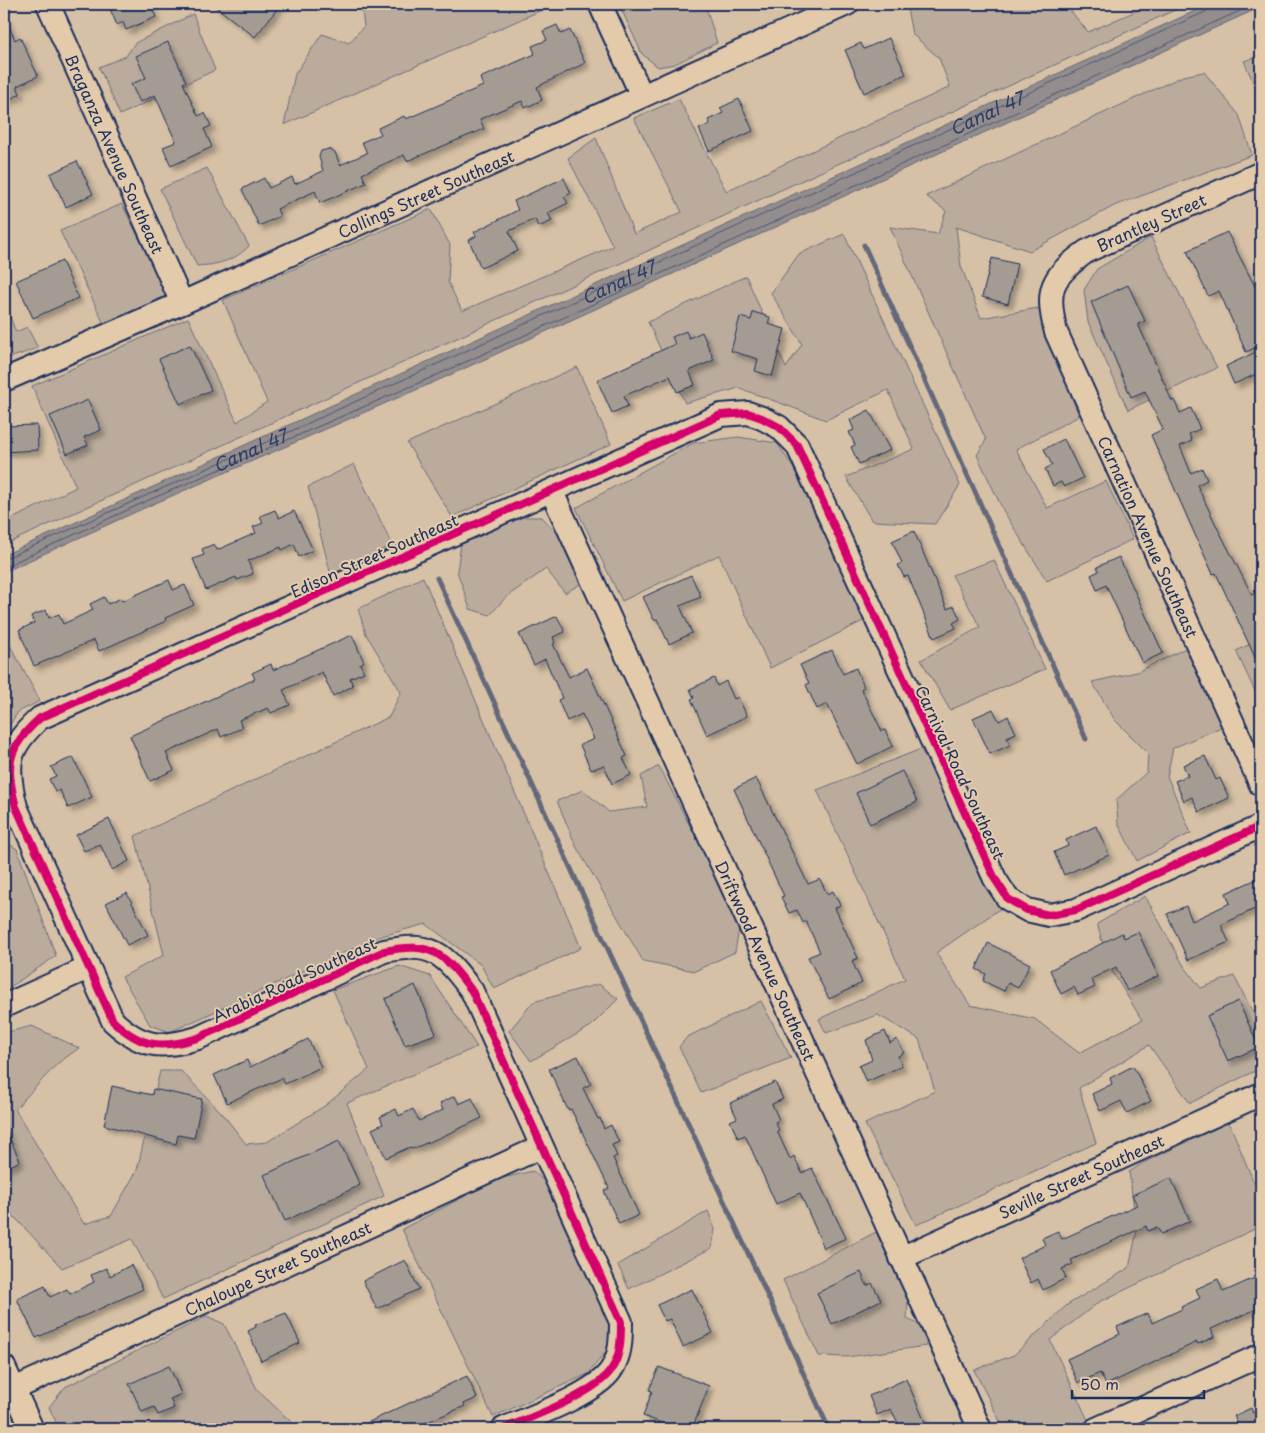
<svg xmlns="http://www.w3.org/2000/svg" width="1265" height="1433" viewBox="0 0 1265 1433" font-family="'Playpen Sans',sans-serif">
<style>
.green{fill:#baab9c;stroke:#6a6d7d}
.water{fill:#938d8d;stroke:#63677a}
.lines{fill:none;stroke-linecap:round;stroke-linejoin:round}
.shore{stroke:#4b5571;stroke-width:1}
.stream{stroke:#63677a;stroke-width:5}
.building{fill:#a49b93;stroke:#1b2f5e;filter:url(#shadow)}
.minor-casing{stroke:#1b2f5e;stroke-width:26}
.minor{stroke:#e2caab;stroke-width:22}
.cycleway-casing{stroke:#e2caab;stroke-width:11}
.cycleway{stroke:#d6006c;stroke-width:8}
.labels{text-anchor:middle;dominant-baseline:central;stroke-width:4;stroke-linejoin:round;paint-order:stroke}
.street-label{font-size:16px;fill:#1b2f5e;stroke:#e2caab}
.water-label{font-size:18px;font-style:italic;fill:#2d3d65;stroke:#e2caab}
</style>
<defs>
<filter id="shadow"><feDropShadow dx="4.5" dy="4.5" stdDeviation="2.5" flood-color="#0004"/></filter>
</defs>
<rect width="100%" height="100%" fill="#d6c1a6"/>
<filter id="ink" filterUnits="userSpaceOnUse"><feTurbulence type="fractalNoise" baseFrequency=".02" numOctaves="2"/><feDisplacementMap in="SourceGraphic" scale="10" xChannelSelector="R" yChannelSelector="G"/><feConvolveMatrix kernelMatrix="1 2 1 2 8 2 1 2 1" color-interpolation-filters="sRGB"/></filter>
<g filter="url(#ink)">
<g class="green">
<path d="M361,4h194l-271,121 11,-51 27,-40 27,9 15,-17z"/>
<path d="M619,4h86l12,39 -42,21 -17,3 -16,-13z"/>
<path d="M906,4h159l23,28 64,-28h36l-1184,541v-22l72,-36 -44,-101 156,-68 49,104 30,-20 -44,-102 208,-91 19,36 -2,37 14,29 151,-65 -45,-88 28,-20 38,96 48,-22 -48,-94 45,-19 47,92 224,-104 -11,-29 -27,-24z"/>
<path d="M193,14l22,56 -95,45 -21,-48 27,-11 9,-13z"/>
<path d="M1261,55v45l-17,-39z"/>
<path d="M1204,72l35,43 13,40 -138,51 -84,45 -74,-24 5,39 20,52 57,-10 41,108 -63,33 31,59 59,-27 27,58 -86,42 -43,-69 -27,-57 9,-15 -96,-213 48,7 8,-23 -20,-15 257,-120z"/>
<path d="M207,168l42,78c-14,15 -33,19 -52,20l-37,-77z"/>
<path d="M122,204l45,91 -63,29 -44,-93z"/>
<path d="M844,234l116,251 -25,39 -63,-3 -26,-44 68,-28 -26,-59 -62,30 -87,-32 -54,15 -37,-81 98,-46 40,92 16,-24 -31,-51 28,-39z"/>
<path d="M1151,237l66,131 -89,42 -40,-88 -4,-32 13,-21z"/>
<path d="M4,302l12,30 11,-5 11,21 -34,12z"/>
<path d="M577,367l34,77 -159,73 -45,-74z"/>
<path d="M738,437l39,6 22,34 66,143 -95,48 -51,-113 -97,46 -46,-93 117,-65z"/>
<path d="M354,464l38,81 -61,30 -23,-88z"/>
<path d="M513,517h29l18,19 24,46 -19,11 -19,-24 -40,28 -16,18 -20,-6 -13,-38 4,-28z"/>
<path d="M994,560l51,109 -95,41 -29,-50 59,-33 -28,-52z"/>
<path d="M423,577l158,371 -87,41 -13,-24 -55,-41 -48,13 -208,95 -20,-7 -28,-48 42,-22 -29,-119 254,-119 12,-25 -35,-58 -8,-25z"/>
<path d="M4,634l36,67 -22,11 -9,14 -5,-3z"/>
<path d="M1261,639v65l-25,-53z"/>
<path d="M1188,647l38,78 -53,23 -6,28 24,57 -54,28 -19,-38 -2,-23 31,-28 1,-19 -33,-33 -23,-38 45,-10z"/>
<path d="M921,749l80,159 -65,45 34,52 65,14 44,34 63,-33 -32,-52 -13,-44 48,-28 39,70 17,22 33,-12 27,52v40l-71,35 -41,-58 -70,43 17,55 -180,82 -51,-101 70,-33 -16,-52 -41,-24 -52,18 -7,-14 86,-40 -88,-189z"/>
<path d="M659,766l81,157 -5,29 -40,19 -52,-10 -67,-115 -19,-45 26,-11 26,22 38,-5 -6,-31z"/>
<path d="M4,841l13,8 39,107 -52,35z"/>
<path d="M399,966l31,10 47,71 -130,56 37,93 -221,103 -31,-60 -70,29 -55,-59h-3v-176l28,-7 47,22 -22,16 -42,45 69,115 27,-8 26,-46 23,-99h21l41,42 24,31 21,-2 59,-37 43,-36 -36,-79z"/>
<path d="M599,984l19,15 -27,27 -60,35 -22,-30 24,-29z"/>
<path d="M761,1001l30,57 -90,35 -22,-46 8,-10z"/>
<path d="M1229,1122l32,78v26l-162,76 -49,38 39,82 -16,7h-69l-30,-59 40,-15 53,-50 62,-37 8,-38 -8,-58 14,-9z"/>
<path d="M533,1171l12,11 68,141 -6,27 -19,24 -95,43 -91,-188 96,-50z"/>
<path d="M708,1211l7,18 -3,19 -83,41 -11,-24z"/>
<path d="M876,1232l32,68 -1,19 20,9 -1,18 -79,11 -28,-1 -36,-76z"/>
<path d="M207,1316l17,8 34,67 41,38h-240l-10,-22 16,-20z"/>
</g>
<path class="water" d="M1210,4h51v3l-822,373 -288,125 -147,67v-17z"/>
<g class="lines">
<g class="shore">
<path id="s1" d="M4,559l285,-127 918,-421 3,-7"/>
<path d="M4,567l145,-67 288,-125 818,-371"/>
</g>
<g class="stream">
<path d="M864,245l222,494"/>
<path d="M437,578l392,851"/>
</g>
</g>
<g class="building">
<path d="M108,4h42l6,13 -30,13 -3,-8 -6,3z"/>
<path d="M212,4h69l-26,33z"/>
<path d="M4,15l11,25 5,-3 18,39 -21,10 3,8 -16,8z"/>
<path d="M557,25l4,9 9,-4 15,33 -48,24 5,13 -17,8 -3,-7 -42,18 4,10 -77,32 -3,-6 -42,19 4,9 -46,20 -5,-12 -38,18 3,7 -21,10 -17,-37 22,-11 5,10 23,-11 3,7 28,-13 -4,-14 2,-6 8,-2 6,3 5,13 27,-12 -5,-11 19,-8 -3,-6 26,-12 2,3 77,-33 -3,-8 55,-24 -3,-8 15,-6 -4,-9z"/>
<path d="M889,38l17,36 -42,19 -19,-43 16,-7 3,6z"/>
<path d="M168,42l18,39 -3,2 15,33 7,-3 6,13 -7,3 8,18 -41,19 -8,-19 13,-5 -21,-47 -15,7 -9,-18 15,-6 -10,-22z"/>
<path d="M739,99l14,32 -44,20 -10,-22 11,-5 -2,-4 15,-7 -3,-5z"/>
<path d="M77,161l16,33 -27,13 -16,-33z"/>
<path d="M564,178l7,15 -7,4 4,6 -20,10 4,8 -14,6 -3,-8 -26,12 9,20 -37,17 -12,-28 7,-4 -2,-4 44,-22 -4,-9z"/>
<path d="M1227,232l34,66v47l-15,7 -27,-61 -11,5 -21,-45z"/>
<path d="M992,258l25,6 -9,40 -26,-7z"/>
<path d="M62,261l16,37 -45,20 -17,-37z"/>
<path d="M1128,285l17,36 -7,3 34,77 2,-1 6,13 11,-5 9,21 -11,5 3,7 -12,5 11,27 11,-5 5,12 -10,5 20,42 35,68 9,-4v79l-45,-97 -3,1 -17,-37 -45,-102 12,-6 -18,-38 -14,6 -40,-95z"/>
<path d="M753,312l17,5 -2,7 17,5 -13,47 -17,-5 3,-12 -27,-8 9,-34 11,3z"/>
<path d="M686,331l3,7 13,-6 12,28 -25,11 6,14 -18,7 -7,-16 -46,20 4,10 -16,7 -15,-33 78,-36 -3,-7z"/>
<path d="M190,345l21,45 -31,14 -21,-45z"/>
<path d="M1256,352l5,13v7l-27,12 -8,-18z"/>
<path d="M88,400l13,30 -17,7 4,8 -21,9 -17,-38z"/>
<path d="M869,410l21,40 -31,14 -8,-17 4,-2 -6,-13 5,-2 -4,-10z"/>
<path d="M37,425l1,25 -34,2v-26z"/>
<path d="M1064,439l19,39 -19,9 -3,-5 -8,4 -8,-17 7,-4 -8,-16z"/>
<path d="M275,510l4,8 15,-7 19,39 -14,7 -5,-13 -12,6 -1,-3 -33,14 5,13 -16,6 -1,-3 -30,13 -13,-31 11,-4 -2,-6 12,-5 3,6 39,-17 -3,-6 10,-4 -3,-7z"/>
<path d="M914,531l33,78 7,-3 6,13 -7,4 3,5 -22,10 -26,-62 -4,1 -6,-12 4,-2 -10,-22z"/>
<path d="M1119,557l44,96 -21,10 -36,-78 -9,5 -6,-15 8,-4 -2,-4z"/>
<path d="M691,575l10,22 -21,9 12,27 -23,11 -12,-25 -3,1 -11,-23z"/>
<path d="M169,580l4,10 12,-5 9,20 -29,13 1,3 -67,30 -5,-11 -60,26 -15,-36 15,-7 -3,-7 15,-6 3,8 10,-4 4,10 30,-14 -3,-6 14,-7 4,7 13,-6 1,3z"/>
<path d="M557,616l8,16 -12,5 2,6 -2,1 16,33 18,-9 40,88 -4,2 8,17 -19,9 -8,-19 -13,5 -11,-25 14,-6 -12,-25 -15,7 -9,-21 4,-2 -17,-39 -11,6 -15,-31z"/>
<path d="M352,635l12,27 -4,2 4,8 -14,6 3,8 -20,10 -11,-24 -39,18 7,15 -19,8 -3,-5 -29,12 3,8 -21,9 -3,-8 -52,24 8,17 -24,11 -20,-45 125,-57 -3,-6 19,-9 2,6z"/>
<path d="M832,650l11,24 13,-6 8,19 -3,2 21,42 3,-1 8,16 -36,18 -30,-60 -10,5 -11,-24 3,-2 -9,-18z"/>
<path d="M714,678l3,8 9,-5 8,18 4,-2 9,19 -40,19 -16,-36 3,-1 -4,-9z"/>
<path d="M993,709l6,12 9,-5 8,17 -9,4 3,8 -20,9 -17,-36z"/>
<path d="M1205,756l11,24 4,-2 9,20 -30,14 -7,-15 -8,4 -9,-20 13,-5 -5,-11z"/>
<path d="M73,757l19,40 -24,11 -8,-18 -5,2 -6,-13 7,-3 -5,-9z"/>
<path d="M902,771l15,31 -47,22 -14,-31z"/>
<path d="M756,778l52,106 12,-5 7,15 6,-3 7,14 -5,3 23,50 -6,3 10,22 -33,16 -21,-42 12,-5 -14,-31 -3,2 -6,-13 -8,3 -8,-16 3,-1 -50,-107z"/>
<path d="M109,819l20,42 -17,9 -12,-26 -16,7 -8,-16z"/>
<path d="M1096,826l13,29 -45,20 -10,-23 14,-6 -2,-6z"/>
<path d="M1261,877v29l-40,19 8,17 -41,18 -21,-46 19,-8 6,15 38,-18 -4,-10z"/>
<path d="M127,893l21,42 -21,10 -21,-42z"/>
<path d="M1138,932l20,44 -31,15 -11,-24 -25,12 4,8 -17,8 -4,-8 -13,7 -11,-24 72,-37 2,5z"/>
<path d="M988,943l42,21 -12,24 -10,-5 -4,8 -21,-10 3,-7 -10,-5z"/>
<path d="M415,985l21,49 -31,11 -20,-46z"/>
<path d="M1238,1001l21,46 -31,14 -21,-45z"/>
<path d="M885,1031l5,12 7,-4 7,14 -6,3 4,10 -36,16 -7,-16 13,-6 -6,-20z"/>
<path d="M308,1039l13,28 -36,17 -3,-6 -55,25 -13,-28 33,-15 3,7z"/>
<path d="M578,1056l13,28 -8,4 15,31 2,-1 4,11 7,-4 8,17 -7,3 5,11 -4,2 26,57 -20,9 -15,-33 5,-3 -38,-79 -3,1 -19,-41z"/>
<path d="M1133,1066l18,35 -24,12 -6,-12 -21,10 -8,-17 20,-10 -2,-6z"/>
<path d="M775,1082l8,17 -11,5 7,16 -4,2 4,8 -2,1 13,28 4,-3 8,17 10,-5 34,70 -22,10 -24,-55 -24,11 -31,-69 -7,3 -8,-17 7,-3 -7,-15z"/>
<path d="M112,1086l40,9 1,-6 49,10 -8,39 -16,-3 -2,9 -72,-19z"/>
<path d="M455,1096l4,8 13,-6 10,20 -41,19 -29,12 -2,-2 -24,11 -14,-29 11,-5 -3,-7 16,-8 3,7 14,-7 6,12 24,-11 -3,-7z"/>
<path d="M4,1126l16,35 -16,8z"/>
<path d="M339,1141l21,44 -75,36 -21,-46z"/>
<path d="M1171,1178l19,43 -29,13 -4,-7 -9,4 -2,-5 -75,34 2,4 -11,5 4,9 -23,12 -5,-11 -7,4 -12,-25 26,-13 -3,-7 16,-7 4,8 75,-34 -5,-10z"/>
<path d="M405,1260l14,29 -42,20 -14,-28z"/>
<path d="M131,1265l12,24 -107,49 -19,-39 28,-13 5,11 17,-8 3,5 24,-12 -3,-7 15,-7 4,8z"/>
<path d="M861,1272l6,14 5,-3 9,17 -49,24 -15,-31z"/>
<path d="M1261,1275v32l-50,22 3,8 -16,7 -1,-2 -91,43 -6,-12 -22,10 -11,-24 53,-25 -3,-7 31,-14 4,10 30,-14 -1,-2 19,-9 -4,-9 22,-10 5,13z"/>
<path d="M692,1289l21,44 -30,14 -13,-28 -5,2 -8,-16z"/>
<path d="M286,1313l14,30 -39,18 -13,-30 8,-4 -1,-2z"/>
<path d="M169,1366l12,28 -11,5 4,9 -16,7 -4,-8 -12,5 -13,-28z"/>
<path d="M659,1367l50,19 -17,43h-15l-34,-13 9,-25 -3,-1z"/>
<path d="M467,1376l10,22 -13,6 1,2 -54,23h-57z"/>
<path d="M906,1379l19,43 -16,7h-8l-10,-20 -14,6 -8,-19z"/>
<path d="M1251,1408l2,5 8,-4v20h-21l-6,-13z"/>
</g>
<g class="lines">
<g class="minor-casing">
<g id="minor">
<path id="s2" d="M48,4l134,299"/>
<path d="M600,4l42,92"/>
<path id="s3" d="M1261,173l-174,78c-36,26 -42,38 -31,81l205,453"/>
<path id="s4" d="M4,380l178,-77 665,-299"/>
<path id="s5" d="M552,492l428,937"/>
<path d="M4,1006l84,-38"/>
<path id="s6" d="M901,1258l360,-164"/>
<path d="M4,1367l28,62"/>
<path id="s7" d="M14,1389l527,-242"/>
<path d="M503,1429c28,-12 92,-35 108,-59 10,-15 10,-31 10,-48l-149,-331c-29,-38 -39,-50 -88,-40l-186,87c-37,11 -56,10 -85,-17l-97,-214c-11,-43 -9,-59 24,-89l681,-303 27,-2 14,5 17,9 18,18 198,434 13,20 19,11 22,5 27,-5 185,-84"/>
<path d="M1096,1429l165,-74"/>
</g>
</g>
<use href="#minor" class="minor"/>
<g class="cycleway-casing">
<path id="cycleway" d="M503,1429c28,-12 92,-35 108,-59 10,-15 10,-31 10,-48l-149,-331c-29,-38 -39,-50 -88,-40l-186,87c-37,11 -56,10 -85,-17l-97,-214c-11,-43 -9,-59 24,-89l681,-303 27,-2 14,5 17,9 18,18 198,434 13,20 19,11 22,5 27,-5 185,-84"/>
</g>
<use href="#cycleway" class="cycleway"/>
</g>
</g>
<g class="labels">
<g class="street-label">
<text stroke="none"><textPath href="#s2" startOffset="164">Braganza Avenue Southeast</textPath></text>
<text stroke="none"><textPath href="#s4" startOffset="461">Collings Street Southeast</textPath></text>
<text transform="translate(1151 222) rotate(-24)">Brantley Street</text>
<text stroke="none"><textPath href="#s3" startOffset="511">Carnation Avenue Southeast</textPath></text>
<text transform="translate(374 555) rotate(-24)">Edison Street Southeast</text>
<text transform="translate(961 772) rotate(65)">Carnival Road Southeast</text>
<text stroke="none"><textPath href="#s5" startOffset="515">Driftwood Avenue Southeast</textPath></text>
<text transform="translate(294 979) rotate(-25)">Arabia Road Southeast</text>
<text stroke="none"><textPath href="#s6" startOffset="198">Seville Street Southeast</textPath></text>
<text stroke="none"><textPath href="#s7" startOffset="290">Chaloupe Street Southeast</textPath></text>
</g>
<g class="water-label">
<text stroke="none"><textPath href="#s1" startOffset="1079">Canal 47</textPath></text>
<text stroke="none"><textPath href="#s1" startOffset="674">Canal 47</textPath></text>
<text stroke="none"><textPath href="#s1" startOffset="269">Canal 47</textPath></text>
</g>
</g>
<rect width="1265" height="1433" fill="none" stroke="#e2caab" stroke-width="20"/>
<rect x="10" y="10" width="1245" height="1413" fill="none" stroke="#1b2f5e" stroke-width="2" filter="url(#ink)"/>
<path d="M1072 1390v8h132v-8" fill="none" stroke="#1b2f5e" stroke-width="2.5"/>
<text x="1080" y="1390" font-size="15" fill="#1b2f5e" stroke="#e2caab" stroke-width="4" paint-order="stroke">50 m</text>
</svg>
